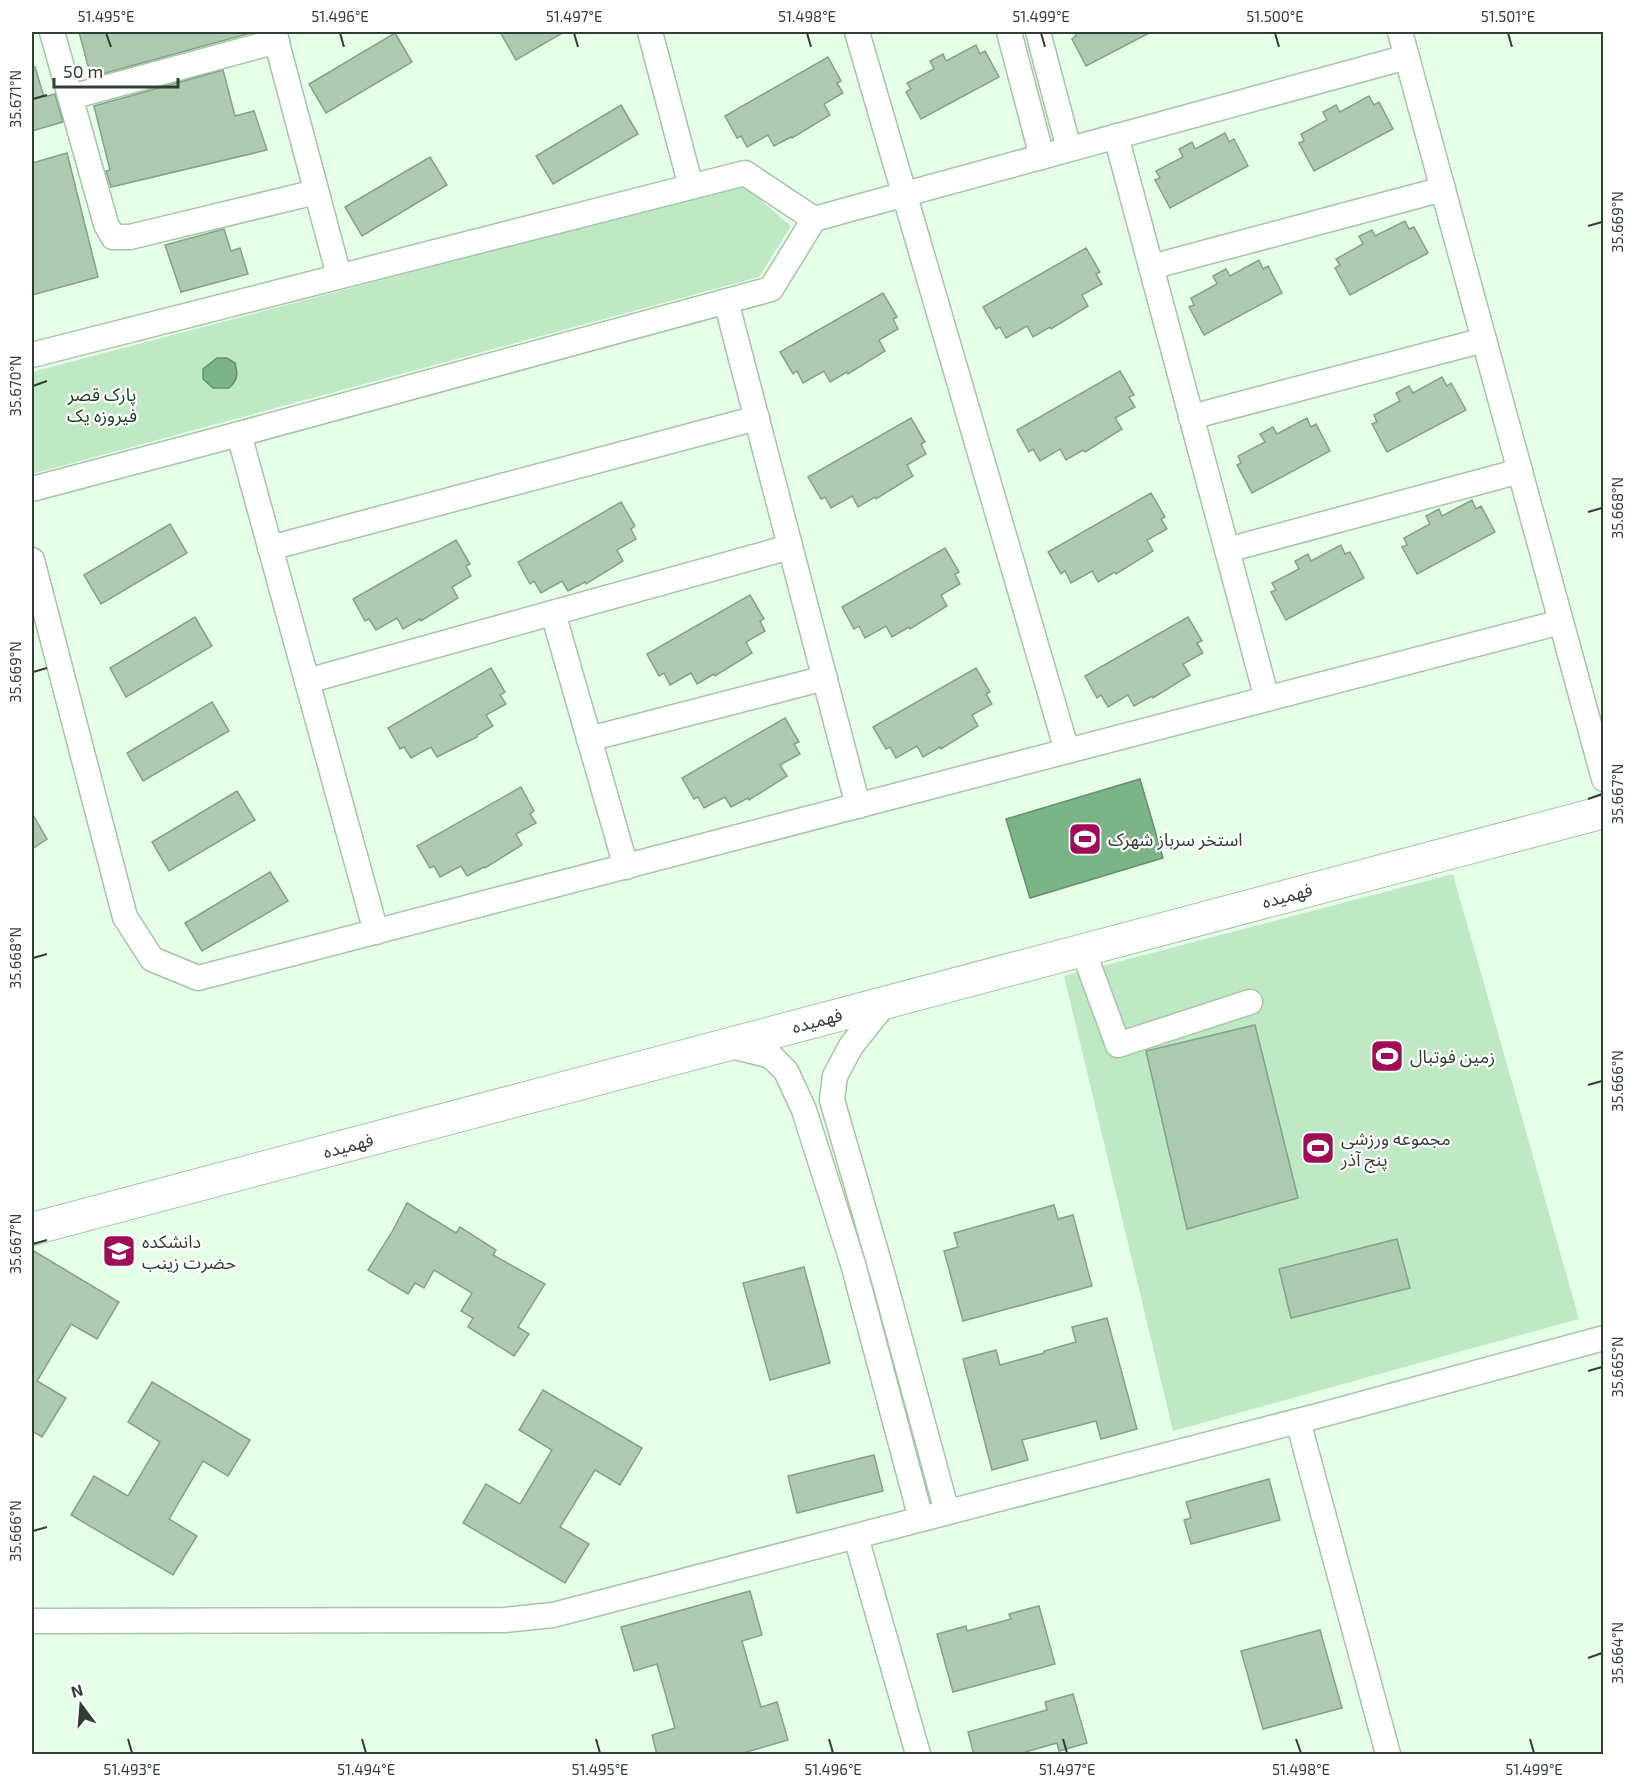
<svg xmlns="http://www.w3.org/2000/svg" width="1635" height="1786" viewBox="0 0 1635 1786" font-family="'Exo 2','Noto Sans Arabic',sans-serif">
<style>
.green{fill:#bfe8c5}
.water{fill:#7bb485;stroke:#65916d;stroke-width:1.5}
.building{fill:#accab0;stroke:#85a289;stroke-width:1.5}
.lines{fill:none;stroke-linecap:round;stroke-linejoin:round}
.minor-casing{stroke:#a6c4aa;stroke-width:27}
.major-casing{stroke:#a6c4aa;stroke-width:34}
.minor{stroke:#fff;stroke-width:24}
.major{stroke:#fff;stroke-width:32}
.ticks{fill:none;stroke:#323e34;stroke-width:2}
.labels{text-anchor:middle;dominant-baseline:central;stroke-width:4.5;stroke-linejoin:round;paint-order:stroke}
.park-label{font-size:18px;fill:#123d1d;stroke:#fff}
.poi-label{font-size:18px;fill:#323e34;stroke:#fff;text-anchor:start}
.street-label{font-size:18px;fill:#323e34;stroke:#fff}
.neatline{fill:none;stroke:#323e34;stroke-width:2}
.ticks-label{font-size:15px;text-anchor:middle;fill:#323e34}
</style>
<rect width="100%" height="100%" fill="#e6ffe9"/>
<g class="green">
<path d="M743,185l48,41 -32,51 -727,197v-102z"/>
<path d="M1453,874l126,445 -406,112 -109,-455z"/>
</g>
<g class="water">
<path d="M217,358h10l8,5c3,11 3,17 -6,25h-16l-10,-9v-10z"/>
<path d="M1140,779l23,79 -133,40 -24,-79z"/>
</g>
<g class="building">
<path d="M79,32h172v1l-160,44z"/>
<path d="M500,32h64l-48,28z"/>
<path d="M1074,32h77l-65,34 -14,-27 4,-3z"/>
<path d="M395,33l17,29 -86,51 -17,-29z"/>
<path d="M976,45l4,9 5,-3 14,26 -78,42 -15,-27 5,-3 -4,-6 27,-14 -4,-8 13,-7 3,7z"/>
<path d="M828,57l13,24 -4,2 6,10 -19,11 6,11 -38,23 -1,-1 -17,9 -6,-11 -21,12 -6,-11 -4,2 -12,-22z"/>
<path d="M32,67h3l9,30 11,-3 8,28 -31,9z"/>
<path d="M223,70l12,46 19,-5 13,39 -156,37 -5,-16 4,-1 -16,-64z"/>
<path d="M1369,96l5,9 5,-3 14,27 -79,42 -15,-28 5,-2 -3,-7 26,-14 -4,-8 13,-7 4,7z"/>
<path d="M621,105l17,29 -85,50 -17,-28z"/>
<path d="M1225,133l4,9 5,-3 14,27 -78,42 -15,-28 5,-2 -4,-7 27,-14 -4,-8 13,-7 3,7z"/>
<path d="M67,153l31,124 -66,18v-132z"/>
<path d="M430,157l17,28 -85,51 -17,-29z"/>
<path d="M1405,221l4,8 5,-2 14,26 -78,42 -15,-27 5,-3 -4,-6 27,-15 -4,-8 13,-6 3,6z"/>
<path d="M224,229l7,22 9,-3 8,26 -67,18 -16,-47z"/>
<path d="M1086,248l14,24 -4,2 6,10 -20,11 6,11 -37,23 -1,-2 -17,10 -6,-11 -21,12 -6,-11 -4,2 -13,-22z"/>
<path d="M1259,260l4,9 5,-3 14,27 -78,42 -15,-28 5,-2 -3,-7 26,-14 -4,-8 13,-7 4,7z"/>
<path d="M883,293l14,24 -4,2 5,10 -19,11 6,11 -37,23 -1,-2 -17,10 -6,-11 -21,12 -6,-12 -4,3 -13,-22z"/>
<path d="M1120,371l14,24 -5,2 6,10 -20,11 7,11 -37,23 -2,-2 -17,10 -6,-11 -20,12 -7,-12 -4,3 -12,-22z"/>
<path d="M1442,377l5,9 4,-3 15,27 -79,42 -15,-28 5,-2 -3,-7 26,-14 -4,-8 13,-7 4,7z"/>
<path d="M911,418l14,24 -4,2 5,10 -19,11 6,11 -37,23 -1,-2 -17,10 -6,-11 -21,12 -6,-11 -4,2 -13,-22z"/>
<path d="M1307,418l4,9 5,-3 14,27 -78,42 -15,-28 4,-2 -3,-7 27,-14 -5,-8 13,-7 4,7z"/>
<path d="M1151,493l14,24 -4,2 6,10 -20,11 6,11 -37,23 -1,-2 -17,10 -6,-11 -21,12 -6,-12 -4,3 -13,-22z"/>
<path d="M1472,500l4,9 5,-3 14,26 -78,42 -15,-27 5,-2 -3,-7 26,-14 -4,-8 13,-7 3,7z"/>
<path d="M621,502l14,24 -4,3 5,10 -19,11 6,11 -37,23 -1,-2 -17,9 -6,-10 -21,12 -7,-12 -4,3 -12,-22z"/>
<path d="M170,524l17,29 -86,51 -17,-29z"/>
<path d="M456,540l14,24 -4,2 5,10 -19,11 6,11 -37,23 -1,-2 -17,10 -6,-11 -21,12 -7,-11 -4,2 -12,-22z"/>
<path d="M1341,545l4,9 5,-2 14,26 -78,42 -15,-28 5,-2 -4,-7 27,-14 -4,-8 13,-7 3,7z"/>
<path d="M945,548l14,24 -4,2 5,10 -19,11 6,11 -37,23 -1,-2 -17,10 -6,-11 -21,12 -6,-12 -5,3 -12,-22z"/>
<path d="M750,595l14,24 -4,2 5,10 -19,11 6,11 -37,23 -1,-2 -17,10 -6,-11 -21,12 -6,-12 -5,3 -12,-22z"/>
<path d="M195,617l17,29 -86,51 -16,-29z"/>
<path d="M1188,617l14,24 -5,2 6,10 -20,11 7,11 -37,23 -1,-2 -18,10 -6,-11 -20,12 -7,-12 -4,3 -12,-22z"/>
<path d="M491,668l14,24 -5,3 6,9 -20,11 7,11 -16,9v2l-40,20 -6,-10 -20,11 -7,-11 -4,2 -12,-21z"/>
<path d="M976,668l14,24 -4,2 6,10 -20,11 6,11 -37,23 -1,-2 -17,10 -6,-11 -21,12 -6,-11 -4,2 -13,-22z"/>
<path d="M212,702l17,29 -86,50 -16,-28z"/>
<path d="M785,718l14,24 -5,2 6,10 -20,11 7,11 -38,24 -1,-2 -17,9 -6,-10 -21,11 -6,-11 -4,2 -12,-21z"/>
<path d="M521,787l13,24 -4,3 6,9 -20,11 6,11 -37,23 -1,-1 -17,9 -6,-10 -21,11 -6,-11 -4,2 -13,-22z"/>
<path d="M237,791l18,29 -86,51 -17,-29z"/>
<path d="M32,813l15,26 -15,10z"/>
<path d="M270,872l18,29 -86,50 -17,-28z"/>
<path d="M1255,1025l43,173 -111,31 -41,-178z"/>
<path d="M407,1203l49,30 4,-6 36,23 -3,5 52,29 -27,43 11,7 -15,22 -46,-29 5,-9 -12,-7 11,-18 -38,-23 -10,18 -9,-5 -7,11 -40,-24 24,-38z"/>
<path d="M1054,1205l4,14 15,-4 19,71 -129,35 -19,-70 14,-4 -4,-14z"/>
<path d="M1397,1239l13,49 -119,30 -12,-49z"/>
<path d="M32,1250l87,52 -22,37 -26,-15 -34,57 29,17 -24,39 -10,-6z"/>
<path d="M804,1267l26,96 -60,17 -27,-97z"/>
<path d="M1107,1318l30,111 -36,10 -5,-18 -74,19 6,20 -36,10 -29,-111 33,-9 4,15 44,-12v-2l32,-9 -4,-15z"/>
<path d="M152,1382l98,58 -22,36 -25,-15 -34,58 28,17 -24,39 -102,-60 23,-39 34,20 32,-54 -32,-20z"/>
<path d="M543,1390l99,58 -22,37 -25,-15 -35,57 29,17 -24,39 -102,-60 23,-39 34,20 32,-54 -33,-20z"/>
<path d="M874,1455l9,36 -86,22 -9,-37z"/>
<path d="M1269,1479l11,41 -89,24 -7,-24 7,-2 -5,-16z"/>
<path d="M750,1591l12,44 -20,6 19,66 16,-5 11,38 -52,15h-79l-5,-20 23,-7 -18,-64 -23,7 -13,-44z"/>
<path d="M1039,1606l16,58 -102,28 -16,-58 29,-8 1,5 44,-12 -2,-5z"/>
<path d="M1320,1630l22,78 -79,21 -22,-78z"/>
<path d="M1073,1694l14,49 -28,8 -2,-8 -42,12h-41l-6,-23 79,-22 -2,-8z"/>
</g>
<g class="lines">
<g class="minor-casing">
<g id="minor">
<path d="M52,32l54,192 7,13h17l186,-45"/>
<path d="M274,32l65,244"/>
<path d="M650,32l41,155"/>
<path d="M857,32l210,719"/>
<path d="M1009,32l33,125"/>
<path d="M1038,32l31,117"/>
<path d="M1400,32l204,747"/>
<path d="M71,97l206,-56"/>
<path d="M1116,136l151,563"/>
<path d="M1151,267l292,-78"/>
<path d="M726,301l132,505"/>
<path d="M32,355l713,-182 69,46"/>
<path d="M1191,417l293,-77"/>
<path d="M239,434l137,498"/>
<path d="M32,489l207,-55 532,-145 43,-70 593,-162"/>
<path d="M270,548l487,-130"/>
<path d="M1227,550l293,-79"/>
<path d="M32,560l93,357 27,42 46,19 1363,-356"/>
<path d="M553,613l73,254"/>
<path d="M307,681l483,-134"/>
<path d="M589,739l236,-61"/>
<path d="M1083,950l35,95 132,-43"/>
<path d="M886,1002l-35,44 -16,30 -3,24 51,176 64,236"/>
<path d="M728,1045l43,11 15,15 18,39 49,154 68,255"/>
<path d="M1298,1421l90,333"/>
<path d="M856,1537l62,217"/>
<path d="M32,1621l473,-1 48,-5 768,-200 283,-77"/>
</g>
</g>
<g class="major-casing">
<path id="major" d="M32,1229l1572,-417"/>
</g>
<use href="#minor" class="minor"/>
<use href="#major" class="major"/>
</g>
<path class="ticks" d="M106,33l5,14M340,33l4,14M574,33l4,14M807,33l4,14M1041,33l4,14M1275,33l4,14M1508,33l4,14M33,99l14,-4M1588,226l14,-4M33,386l14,-5M1588,512l14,-4M33,672l14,-4M1588,799l14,-5M33,958l14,-4M1588,1085l14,-4M33,1244l14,-4M1588,1371l14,-4M33,1531l14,-4M1588,1658l14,-5M128,1739l4,14M362,1739l4,14M596,1739l4,14M829,1739l4,14M1063,1739l4,14M1296,1739l5,14M1530,1739l4,14"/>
<defs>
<g id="stadium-square" transform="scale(1.725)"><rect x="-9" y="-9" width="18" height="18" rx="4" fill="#9f0d56" stroke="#fff"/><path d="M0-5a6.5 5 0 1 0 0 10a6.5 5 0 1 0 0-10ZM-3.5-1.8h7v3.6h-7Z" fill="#fff"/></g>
<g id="university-square" transform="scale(1.725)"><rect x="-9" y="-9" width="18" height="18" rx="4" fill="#9f0d56" stroke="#fff"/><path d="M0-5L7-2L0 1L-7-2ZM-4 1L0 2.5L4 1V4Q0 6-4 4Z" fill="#fff"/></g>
</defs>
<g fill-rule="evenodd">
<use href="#stadium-square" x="1085" y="839"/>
<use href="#stadium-square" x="1387" y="1056"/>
<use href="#stadium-square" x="1318" y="1148"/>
<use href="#university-square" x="119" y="1251"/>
</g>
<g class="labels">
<g class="park-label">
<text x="102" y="394">پارک قصر<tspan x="102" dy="21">فیروزه یک</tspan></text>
</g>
<g class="poi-label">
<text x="1108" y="839">استخر سرباز شهرک</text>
<text x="1410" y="1056">زمین فوتبال</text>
<text x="1341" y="1138">مجموعه ورزشی<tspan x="1341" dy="21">پنج آذر</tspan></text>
<text x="142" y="1241">دانشکده<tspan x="142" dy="21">حضرت زینب</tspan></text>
</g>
<g class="street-label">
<text transform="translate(1287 895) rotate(-15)">فهمیده</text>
<text transform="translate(817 1020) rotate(-15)">فهمیده</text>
<text transform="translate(348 1145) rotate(-15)">فهمیده</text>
</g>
</g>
<rect width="1635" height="1786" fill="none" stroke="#ffffff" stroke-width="66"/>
<g transform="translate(81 1705) rotate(344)" stroke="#ffffff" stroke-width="4.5" paint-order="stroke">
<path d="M0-4.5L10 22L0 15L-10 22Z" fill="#323e34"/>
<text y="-9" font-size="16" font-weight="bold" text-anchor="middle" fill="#323e34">N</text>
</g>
<path d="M54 78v9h124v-9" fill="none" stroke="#323e34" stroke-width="3"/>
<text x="63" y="78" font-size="18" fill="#323e34" stroke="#ffffff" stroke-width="4.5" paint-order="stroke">50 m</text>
<rect x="33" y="33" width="1569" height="1720" class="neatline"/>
<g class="ticks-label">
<text x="106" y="22">51.495°E</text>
<text x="340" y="22">51.496°E</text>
<text x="574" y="22">51.497°E</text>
<text x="807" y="22">51.498°E</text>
<text x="1041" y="22">51.499°E</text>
<text x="1275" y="22">51.500°E</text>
<text x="1508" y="22">51.501°E</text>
<text transform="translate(16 99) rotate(-90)" y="5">35.671°N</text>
<text transform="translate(1618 222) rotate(-90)" y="5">35.669°N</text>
<text transform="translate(16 386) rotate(-90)" y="5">35.670°N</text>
<text transform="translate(1618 508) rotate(-90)" y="5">35.668°N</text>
<text transform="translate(16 672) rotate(-90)" y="5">35.669°N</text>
<text transform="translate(1618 794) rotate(-90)" y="5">35.667°N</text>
<text transform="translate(16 958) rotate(-90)" y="5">35.668°N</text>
<text transform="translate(1618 1081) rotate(-90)" y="5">35.666°N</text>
<text transform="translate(16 1244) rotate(-90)" y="5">35.667°N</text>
<text transform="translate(1618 1367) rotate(-90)" y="5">35.665°N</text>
<text transform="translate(16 1531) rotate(-90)" y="5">35.666°N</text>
<text transform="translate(1618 1653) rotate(-90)" y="5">35.664°N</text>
<text x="132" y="1775">51.493°E</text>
<text x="366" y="1775">51.494°E</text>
<text x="600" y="1775">51.495°E</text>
<text x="833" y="1775">51.496°E</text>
<text x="1067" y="1775">51.497°E</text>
<text x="1301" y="1775">51.498°E</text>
<text x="1534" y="1775">51.499°E</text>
</g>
</svg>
